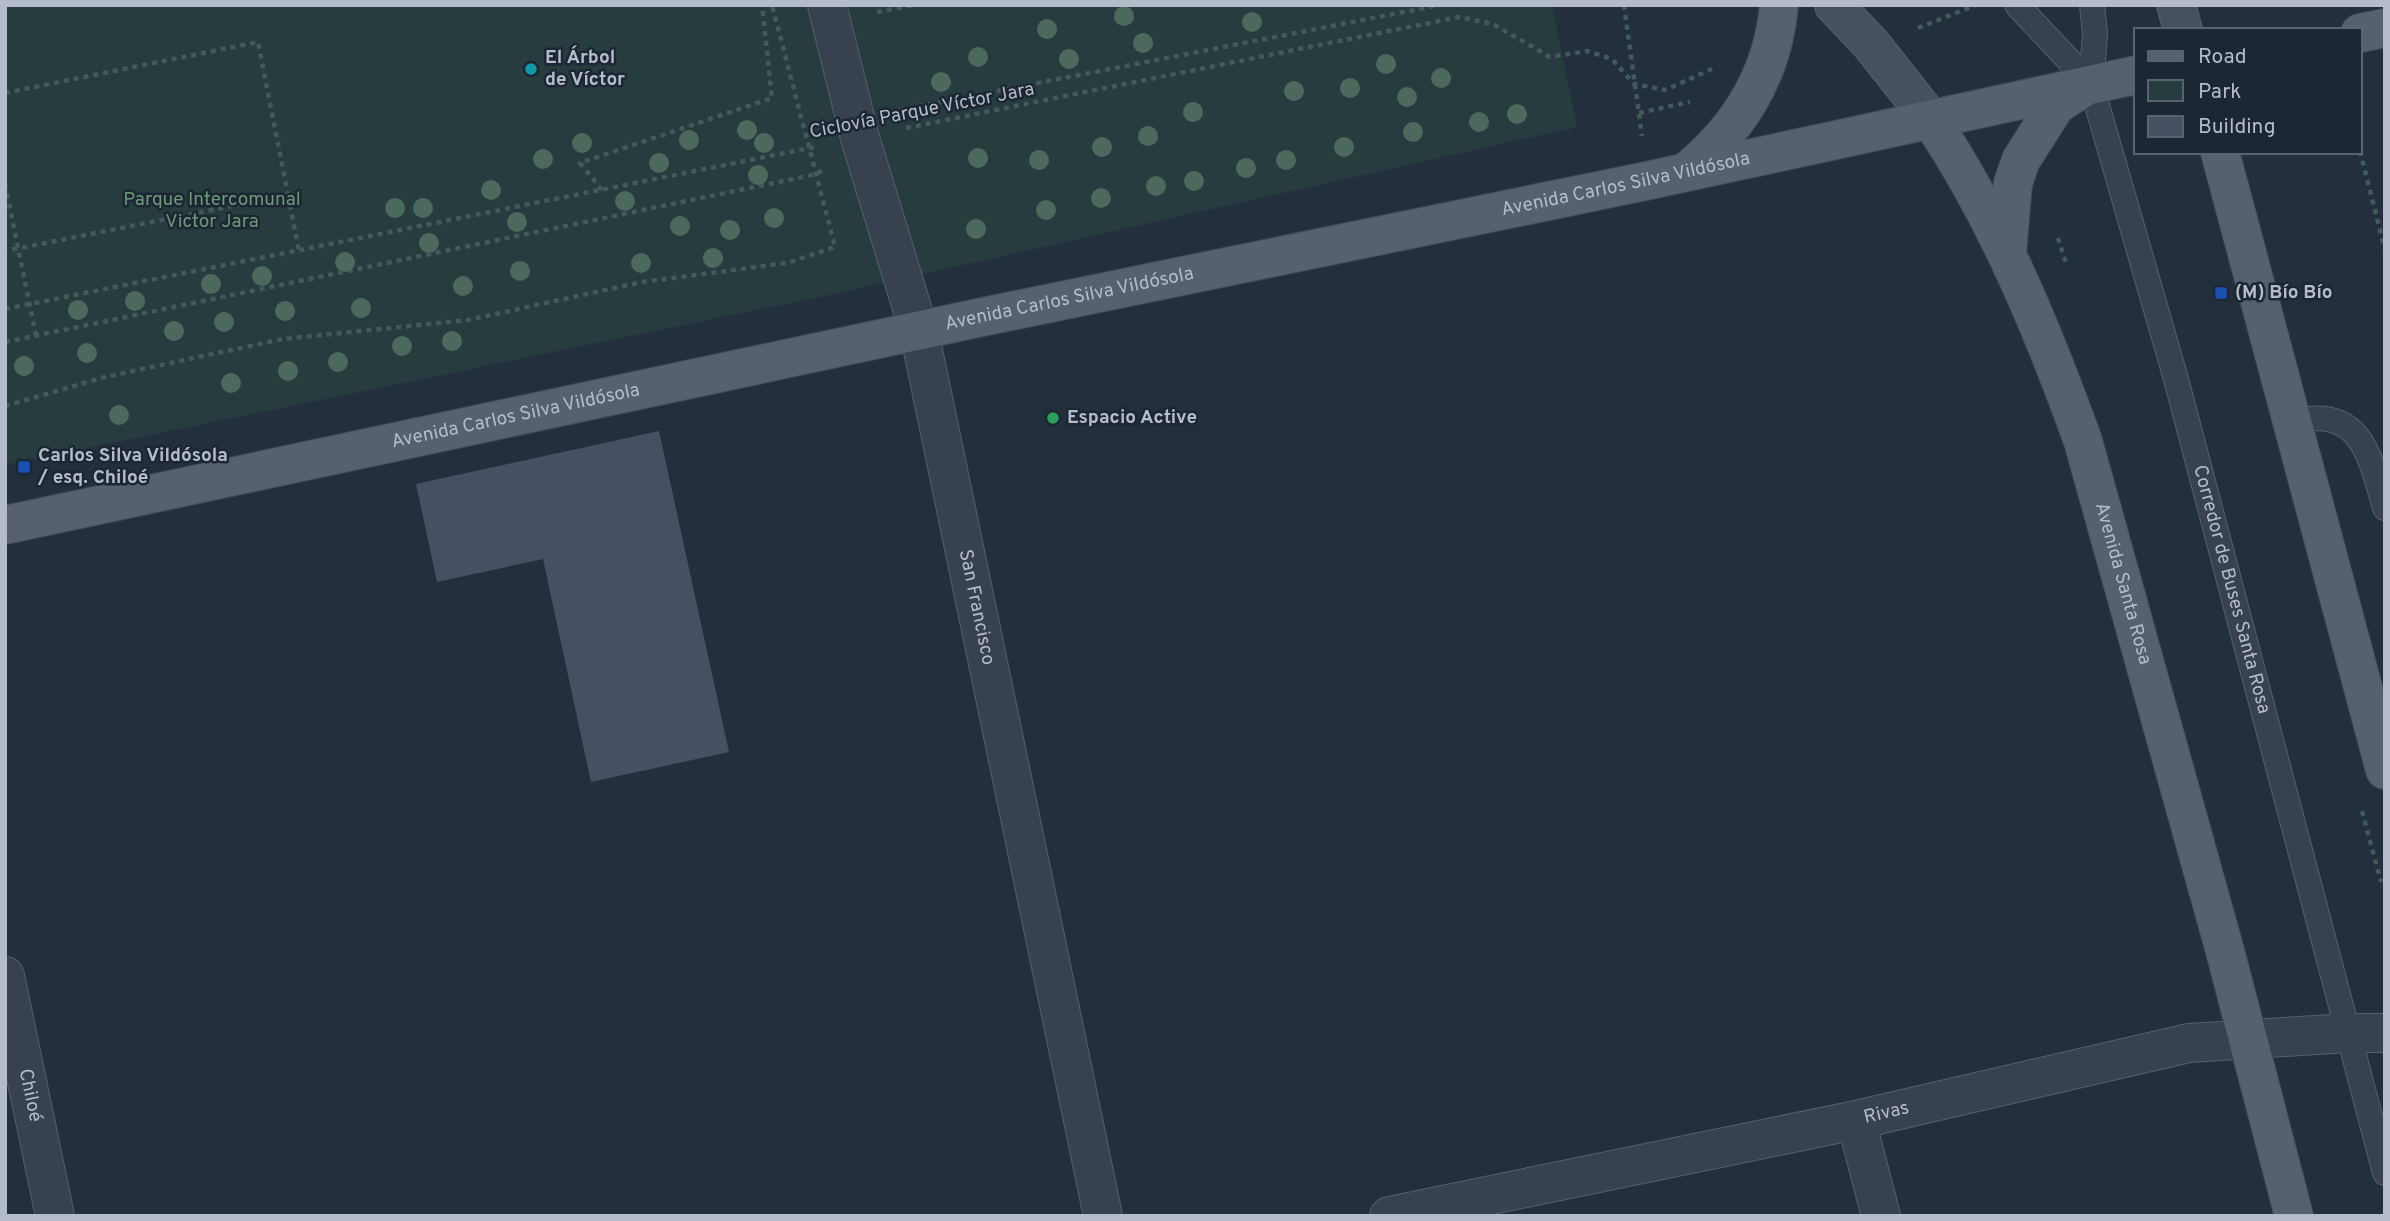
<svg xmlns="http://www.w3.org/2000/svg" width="2390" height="1221" viewBox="0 0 2390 1221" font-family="Overpass,sans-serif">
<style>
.green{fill:#263c3f}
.building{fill:#455162}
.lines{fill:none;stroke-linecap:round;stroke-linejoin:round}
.service-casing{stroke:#565f6c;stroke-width:26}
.minor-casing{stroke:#565f6c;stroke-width:40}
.tertiary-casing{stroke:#565f6c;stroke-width:40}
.secondary-casing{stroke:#565f6c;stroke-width:40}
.primary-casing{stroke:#414a57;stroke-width:40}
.path{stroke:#44595c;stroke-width:4.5;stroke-dasharray:5 5;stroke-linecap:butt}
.service{stroke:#38414e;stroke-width:24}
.minor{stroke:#38414e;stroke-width:38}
.tertiary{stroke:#38414e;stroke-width:38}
.secondary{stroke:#465061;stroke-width:38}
.primary{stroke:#56606e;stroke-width:38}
.tree{fill:#4b6a5d}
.culture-dot{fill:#0f9aa8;stroke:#1d2633;stroke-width:2.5}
.transit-dot{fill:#1a4fb4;stroke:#1d2633;stroke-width:2.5}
.leisure-dot{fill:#2e9e5b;stroke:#1d2633;stroke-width:2.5}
.labels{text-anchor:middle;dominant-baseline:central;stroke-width:5;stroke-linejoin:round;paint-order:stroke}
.poi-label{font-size:19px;font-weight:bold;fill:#b4bcc9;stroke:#1d2633;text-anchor:start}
.street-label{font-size:19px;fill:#b4bcc9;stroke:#1d2633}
.park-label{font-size:19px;fill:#6b9a76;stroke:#1d2633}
</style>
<rect width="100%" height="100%" fill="#242f3e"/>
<path class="green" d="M5,5h1547l25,122 -747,168 -825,170z"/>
<path class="building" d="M659,431l70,321 -138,30 -48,-223 -106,23 -21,-98z"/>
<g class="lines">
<g class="service-casing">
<g id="service">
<path d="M2017,5l74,79"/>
<path id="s1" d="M2092,5l3,29 -4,50 85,295 209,794"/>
<path d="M2292,422c69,-18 78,34 93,86"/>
</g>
</g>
<g class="minor-casing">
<g id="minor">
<path id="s2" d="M5,976l50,240"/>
<path d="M1856,1120l25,96"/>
</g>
</g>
<g class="tertiary-casing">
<g id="tertiary">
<path id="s3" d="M827,5l33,133 59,193 184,885"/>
<path id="s4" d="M1389,1216l467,-96 333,-77 159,-10h37"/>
</g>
</g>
<g class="secondary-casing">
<g id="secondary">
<path d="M1834,5l37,39 60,76"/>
<path d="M2176,5l7,25"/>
</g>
</g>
<g class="primary-casing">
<g id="primary">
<path d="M2360,33l25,-5"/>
<path id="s5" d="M1931,120c66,99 112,210 152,321l142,510 69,265"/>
<path d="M2220,152l165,618"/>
<path d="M1686,172c53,-43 87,-98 93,-167"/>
<path d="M2007,253l6,-70 8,-23 35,-55 27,-17"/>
<path id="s6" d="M5,525l982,-209 659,-135 490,-106"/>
</g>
</g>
<g class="path">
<path d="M1624,5l18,131"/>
<path d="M877,12l38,-7"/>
<path d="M1918,28l58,-23"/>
<path d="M5,93l253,-51 30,153 -283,56"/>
<path d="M899,110l541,-105"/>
<path d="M1639,113l51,-11"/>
<path d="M906,128l553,-111 34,7 57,33 37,-6 25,8 22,25 31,6 47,-21"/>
<path d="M2360,151l25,99"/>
<path d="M5,184l31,152"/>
<path d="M602,190l-22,-27 192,-65 -10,-93"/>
<path d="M288,195l11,56"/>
<path d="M2058,238l9,28"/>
<path d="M5,309l810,-162"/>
<path d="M5,342l812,-168 5,-4"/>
<path d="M5,406l100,-29 178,-38 185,-19 174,-38 145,-19 48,-16 -63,-242"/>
<path d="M2362,811l19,71"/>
</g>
<use href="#service" class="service"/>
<use href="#minor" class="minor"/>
<use href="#tertiary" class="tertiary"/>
<use href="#secondary" class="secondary"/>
<use href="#primary" class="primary"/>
</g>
<g class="tree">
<circle cx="1124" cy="16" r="10"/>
<circle cx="1252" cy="22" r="10"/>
<circle cx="1047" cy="29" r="10"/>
<circle cx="1143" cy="43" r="10"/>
<circle cx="978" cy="57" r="10"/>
<circle cx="1069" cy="59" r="10"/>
<circle cx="1386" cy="64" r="10"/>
<circle cx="1441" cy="78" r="10"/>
<circle cx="941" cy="82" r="10"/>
<circle cx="1350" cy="88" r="10"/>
<circle cx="1294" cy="91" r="10"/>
<circle cx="1407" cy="97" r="10"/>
<circle cx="1193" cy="112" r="10"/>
<circle cx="1517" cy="114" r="10"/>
<circle cx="1479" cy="122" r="10"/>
<circle cx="747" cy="130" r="10"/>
<circle cx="1413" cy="132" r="10"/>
<circle cx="1148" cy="136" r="10"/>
<circle cx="689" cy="140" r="10"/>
<circle cx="582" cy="143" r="10"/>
<circle cx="764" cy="143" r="10"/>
<circle cx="1102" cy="147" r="10"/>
<circle cx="1344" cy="147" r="10"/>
<circle cx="978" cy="158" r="10"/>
<circle cx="543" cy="159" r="10"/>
<circle cx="1039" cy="160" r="10"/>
<circle cx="1286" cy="160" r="10"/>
<circle cx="659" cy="163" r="10"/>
<circle cx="1246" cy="168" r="10"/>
<circle cx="758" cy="175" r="10"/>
<circle cx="1194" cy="181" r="10"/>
<circle cx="1156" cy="186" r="10"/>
<circle cx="491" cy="190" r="10"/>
<circle cx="1101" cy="198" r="10"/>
<circle cx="625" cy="201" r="10"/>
<circle cx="395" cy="208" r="10"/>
<circle cx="423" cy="208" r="10"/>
<circle cx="1046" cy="210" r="10"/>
<circle cx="774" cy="218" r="10"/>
<circle cx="517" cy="222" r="10"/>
<circle cx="680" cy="226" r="10"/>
<circle cx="976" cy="229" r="10"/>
<circle cx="730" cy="230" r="10"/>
<circle cx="429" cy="243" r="10"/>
<circle cx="713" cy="258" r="10"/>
<circle cx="345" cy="262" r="10"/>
<circle cx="641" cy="263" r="10"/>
<circle cx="520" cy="271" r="10"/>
<circle cx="262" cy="276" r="10"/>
<circle cx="211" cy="284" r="10"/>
<circle cx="463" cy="286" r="10"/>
<circle cx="135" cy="301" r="10"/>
<circle cx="361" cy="308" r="10"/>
<circle cx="78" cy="310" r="10"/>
<circle cx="285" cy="311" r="10"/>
<circle cx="224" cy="322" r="10"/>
<circle cx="174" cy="331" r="10"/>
<circle cx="452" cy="341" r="10"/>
<circle cx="402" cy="346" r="10"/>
<circle cx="87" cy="353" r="10"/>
<circle cx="338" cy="362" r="10"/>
<circle cx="24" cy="366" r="10"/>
<circle cx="288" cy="371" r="10"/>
<circle cx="231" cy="383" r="10"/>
<circle cx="119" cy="415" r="10"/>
</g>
<circle class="culture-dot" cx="531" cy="69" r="7"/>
<g class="transit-dot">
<rect x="2214" y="286" width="14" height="14" rx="3.5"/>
<rect x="17" y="460" width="14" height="14" rx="3.5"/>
</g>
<circle class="leisure-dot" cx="1053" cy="418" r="7"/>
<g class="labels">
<g class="poi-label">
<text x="545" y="58">El Árbol<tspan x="545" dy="22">de Víctor</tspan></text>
<text x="2235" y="293">(M) Bío Bío</text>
<text x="1067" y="418">Espacio Active</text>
<text x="38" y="456">Carlos Silva Vildósola<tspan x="38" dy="22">/ esq. Chiloé</tspan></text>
</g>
<g class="street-label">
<text transform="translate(922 111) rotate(-11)">Ciclovía Parque Víctor Jara</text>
<text stroke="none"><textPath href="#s6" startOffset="1656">Avenida Carlos Silva Vildósola</textPath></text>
<text stroke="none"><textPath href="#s6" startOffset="1088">Avenida Carlos Silva Vildósola</textPath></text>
<text stroke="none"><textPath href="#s6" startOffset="522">Avenida Carlos Silva Vildósola</textPath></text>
<text stroke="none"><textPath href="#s5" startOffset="504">Avenida Santa Rosa</textPath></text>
<text stroke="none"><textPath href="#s1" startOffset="604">Corredor de Buses Santa Rosa</textPath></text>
<text stroke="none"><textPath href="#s3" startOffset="621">San Francisco</textPath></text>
<text stroke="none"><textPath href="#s2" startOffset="122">Chiloé</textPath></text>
<text stroke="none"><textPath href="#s4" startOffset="508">Rivas</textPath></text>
</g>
<g class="park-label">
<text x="212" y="200">Parque Intercomunal<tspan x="212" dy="22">Victor Jara</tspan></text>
</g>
</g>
<rect width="2390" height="1221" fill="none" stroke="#b4bcc9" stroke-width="14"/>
<rect x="2134" y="28" width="228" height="126" fill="#1d2633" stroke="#59626f" stroke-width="2"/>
<rect x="2148" y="51" width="35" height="10" fill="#56606e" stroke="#59626f" stroke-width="2"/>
<text x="2198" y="63" font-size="21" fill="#b4bcc9">Road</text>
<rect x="2148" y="80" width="35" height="21" fill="#263c3f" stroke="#59626f" stroke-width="2"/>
<text x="2198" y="98" font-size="21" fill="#b4bcc9">Park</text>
<rect x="2148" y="116" width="35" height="21" fill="#455162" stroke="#59626f" stroke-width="2"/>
<text x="2198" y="133" font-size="21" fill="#b4bcc9">Building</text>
</svg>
